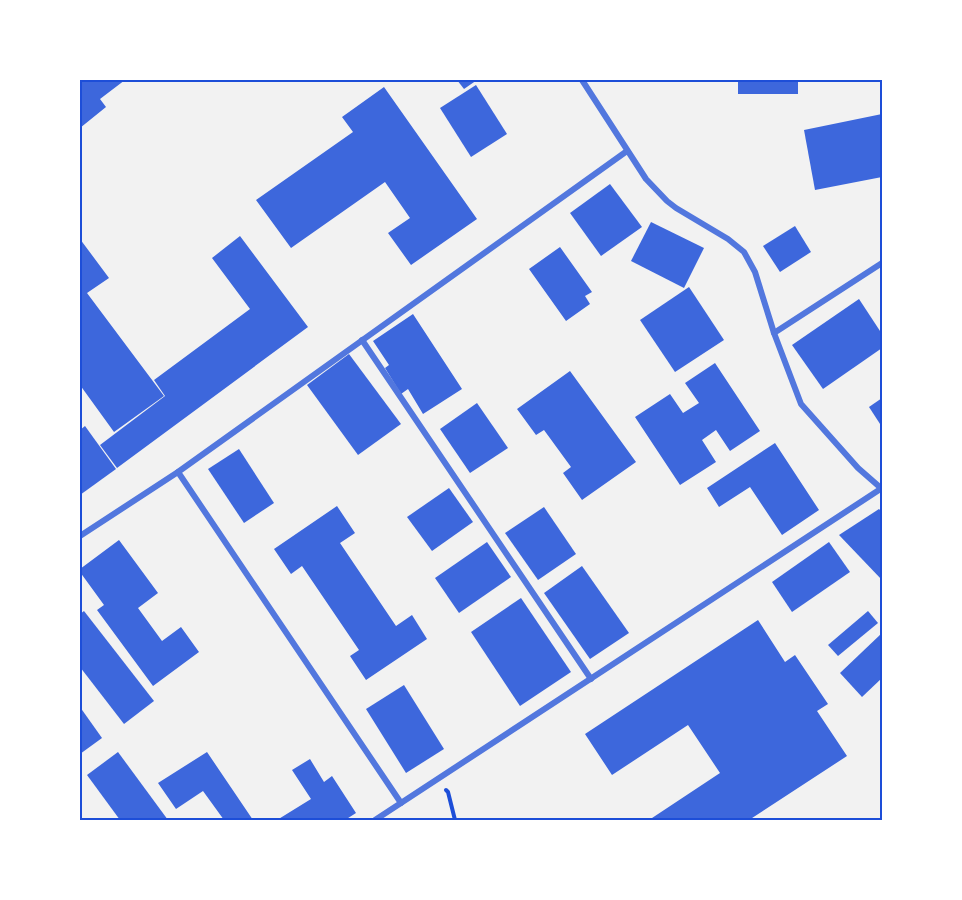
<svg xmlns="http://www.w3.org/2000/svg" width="962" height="900" viewBox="0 0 962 900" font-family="'Space Grotesk',sans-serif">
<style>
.building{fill:#3d67dc}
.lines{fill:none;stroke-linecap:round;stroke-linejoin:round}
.path{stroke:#1d4ed8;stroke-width:4}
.minor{stroke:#5277de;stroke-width:6}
.neatline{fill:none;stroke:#1d4ed8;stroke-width:2}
</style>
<rect width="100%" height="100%" fill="#f2f2f2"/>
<g class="building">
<path d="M80,80h45l-25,19 6,8 -26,21z"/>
<path d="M457,80h20l-13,9z"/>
<rect x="738" y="80" width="60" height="14"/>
<path d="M476,85l31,49 -36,23 -31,-49z"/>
<path d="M384,87l93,132 -66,46 -23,-32 22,-15 -25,-36 -94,66 -35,-48 97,-68 -11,-15z"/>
<path d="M882,114v63l-67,13 -11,-60z"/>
<path d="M610,184l32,43 -41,29 -31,-43z"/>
<path d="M651,222l53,26 -20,40 -53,-27z"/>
<path d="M795,226l16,26 -31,20 -17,-26z"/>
<path d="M240,236l68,91 -191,141 -17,-23 65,-49 -11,-16 96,-71 -38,-51z"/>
<path d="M80,239l29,39 -22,15 77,103 -50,36 -34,-47z"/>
<path d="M560,247l32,45 -7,4 5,8 -24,17 -37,-52z"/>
<path d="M689,287l35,53 -49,32 -35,-52z"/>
<path d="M859,299l23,35v14l-59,41 -31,-44z"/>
<path d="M413,314l49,75 -39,25 -15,-25 -7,5 -16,-26 4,-3 -16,-24z"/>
<path d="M349,354l52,70 -43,31 -51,-70z"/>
<path d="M715,363l45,68 -30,20 -14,-21 -14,10 14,22 -36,23 -45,-68 35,-23 13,19 16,-10 -14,-20z"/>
<path d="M570,371l66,91 -54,38 -19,-27 8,-6 -27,-37 -8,5 -19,-26z"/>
<path d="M882,398v29l-13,-20z"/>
<path d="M477,403l31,45 -38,25 -30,-44z"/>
<path d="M85,426l31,43 -36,26v-65z"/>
<path d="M775,443l44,67 -37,25 -32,-48 -31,20 -12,-19z"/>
<path d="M239,449l35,54 -30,20 -36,-54z"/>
<path d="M449,488l24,34 -41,29 -25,-34z"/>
<path d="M337,506l18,27 -15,10 56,83 16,-11 15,24 -61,41 -16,-24 9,-6 -57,-84 -11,8 -17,-25z"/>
<path d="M544,507l32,47 -38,26 -33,-47z"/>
<path d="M879,509l3,3v68l-43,-45z"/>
<path d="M119,540l39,53 -20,15 24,33 19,-14 18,25 -46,34 -56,-76 7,-5 -24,-33v-3z"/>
<path d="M487,542l24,35 -52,36 -24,-35z"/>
<path d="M829,542l21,30 -58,40 -20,-30z"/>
<path d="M582,566l47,67 -39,26 -46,-66z"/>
<path d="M521,598l50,74 -51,34 -49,-74z"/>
<path d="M84,611l70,90 -30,23 -44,-57v-53z"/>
<path d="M868,611l10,12 -40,33 -10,-11z"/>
<path d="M758,620l27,42 10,-7 33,49 -11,7 30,45 -98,64h-100l71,-47 -32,-48 -76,50 -27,-41z"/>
<path d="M882,633v45l-20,19 -22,-24z"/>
<path d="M404,685l40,64 -38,24 -40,-64z"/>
<path d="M80,707l22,31 -22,16z"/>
<path d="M118,752l50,68h-48l-33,-45z"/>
<path d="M207,752l46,68h-29l-21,-29 -27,18 -18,-26z"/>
<path d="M310,759l14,23 8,-6 24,37 -11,7h-68l34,-21 -19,-29z"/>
</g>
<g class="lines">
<path class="path" d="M446,790l2,2 7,28"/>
<g class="minor">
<path d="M582,80l64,99 21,22 9,7 52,31 16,13 11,20 19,61 27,71 57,64 24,21"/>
<path d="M774,333l108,-70"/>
<path d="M362,340l229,339"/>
<path d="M178,472l223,331"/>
<path d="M80,536l98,-64 449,-321"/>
<path d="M375,820l507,-332"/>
</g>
</g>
<rect width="962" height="900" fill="none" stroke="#ffffff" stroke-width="162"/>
<rect x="81" y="81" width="800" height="738" class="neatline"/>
</svg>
